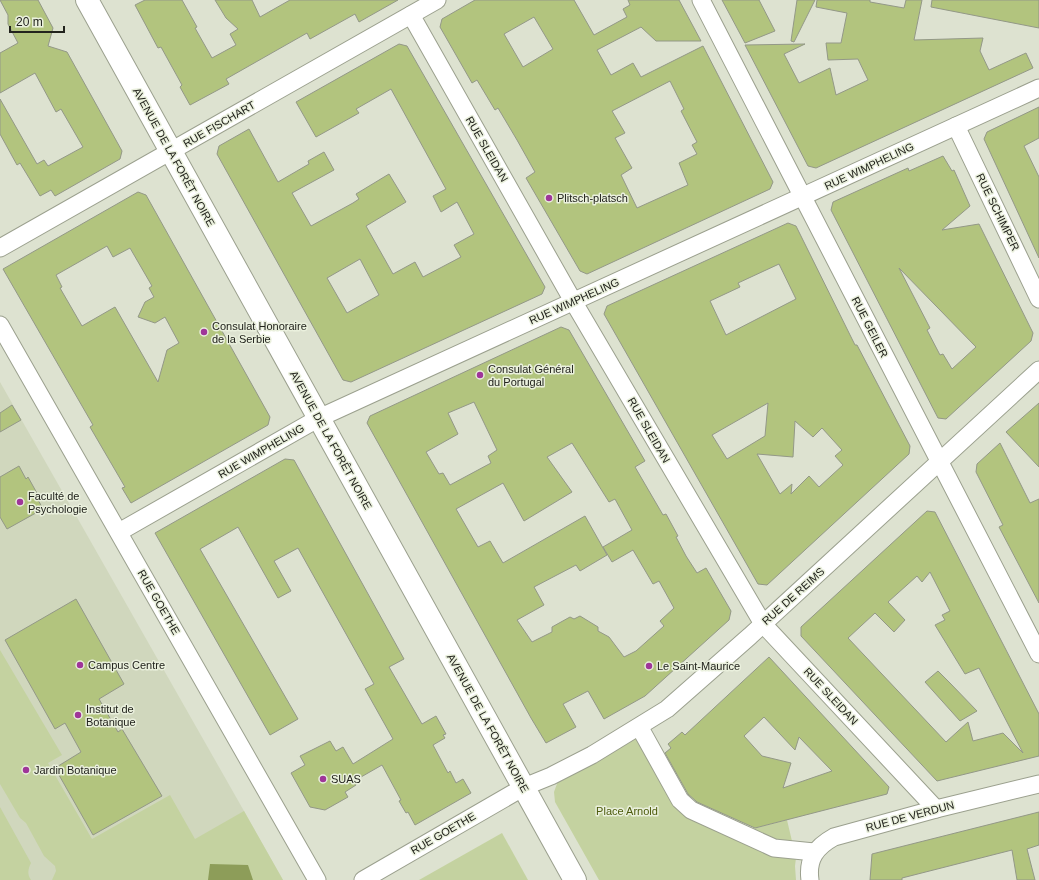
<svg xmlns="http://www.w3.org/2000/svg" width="1039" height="880" viewBox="0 0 1039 880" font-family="Helvetica,sans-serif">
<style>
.built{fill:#d0d7bd}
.green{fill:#c4d2a0}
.water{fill:#8d9d59}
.building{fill:#b2c47e;stroke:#939887;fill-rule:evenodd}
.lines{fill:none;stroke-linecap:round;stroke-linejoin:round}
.street-casing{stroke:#9ba08e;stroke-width:19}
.primary-casing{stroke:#9ba08e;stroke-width:24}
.street{stroke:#fff;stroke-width:17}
.primary{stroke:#fff;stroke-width:22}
.poi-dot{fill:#9f3699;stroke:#eaf0dd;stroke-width:1.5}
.labels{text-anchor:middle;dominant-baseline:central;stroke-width:3;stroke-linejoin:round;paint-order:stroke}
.street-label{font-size:11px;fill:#22231d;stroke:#eaf0dd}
.poi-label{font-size:11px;fill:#22231d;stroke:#eaf0dd;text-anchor:start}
.park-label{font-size:11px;fill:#4d5b0c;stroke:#eaf0dd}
</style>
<rect width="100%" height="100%" fill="#dde2d0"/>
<path class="built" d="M0,382l244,429 39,69h-283z"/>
<g class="green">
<path d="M0,650l62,105 -14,8 44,76 78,-44 25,44 49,-28 39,69h-231l4,-9 -1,-5 -11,-10 -18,-33 -6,-5 -20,-34z"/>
<path d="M648,729l37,68 67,32 35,-9 9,38 -1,8 1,14h-197l-44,-78 -1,-10 4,-11z"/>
<path d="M0,807l31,56c-3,6 -4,11 0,17h-31z"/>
<path d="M502,833l26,47h-109z"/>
</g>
<path class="water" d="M210,864l38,1 5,15h-45z"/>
<g class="building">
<path d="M0,0h38l15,28 -5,18 19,6 55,99 -2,8 -65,37 -4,-6 -11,6 -20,-33 -3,2 -17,-31v-35l37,65 7,-4 4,6 35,-19 -22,-38 -5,3 -21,-39 -35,20v-40l18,-10 -10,-19v-9z"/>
<path d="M145,0h37l15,27 -2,1 17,30 24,-13 -6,-11 8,-5 -12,-11 -11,-18h37l8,17 30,-17h108l-39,22 -4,-8 -45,25 -3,-6 -81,46 3,5 -39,21 -10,-18 2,-2 -21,-38 -3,1 -23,-43z"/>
<path d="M475,0h99l20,35 33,-18 -4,-8 7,-4 -2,-5h51l22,41h-45l-15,-14 -44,23 14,25 22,-12 8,14 62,-31 70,136 -3,7 -183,85 -7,-3 -54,-93 9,-6 -18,-32 -19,-32 -3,2 -18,-30 -5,3 -32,-56 2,-8zM534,17l19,32 -30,18 -19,-33zM670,81l14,28 -3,2 16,31 -5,3 5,9 -18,9 9,22 -51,23 -16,-33 11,-7 -17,-30 10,-5 -13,-22z"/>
<path d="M722,0h37l16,31 -30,12z"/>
<path d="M797,0h18l-21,42 -3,-1z"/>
<path d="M817,0h53v2l34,6 2,-8h16l-8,40 69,-2 -3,13 9,19 37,-17 7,15 -217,100 -8,-2 -63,-121 60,-1 -21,10 15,29 31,-15 6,27 32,-15 -10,-21 -30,1 -2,-17h15l6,-30 -31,-6z"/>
<path d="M932,0h107v28l-108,-21z"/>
<path d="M399,44l8,2 138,241 -3,7 -191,88 -8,-2 -126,-226 2,-8 30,-17 29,53 31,-18 -1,-3 16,-9 10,18 -42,23 19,33 42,-23 6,-4 -3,-5 33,-20 17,28 -40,24 27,48 22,-12 8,15 38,-20 -7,-12 20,-11 -17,-32 -16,10 -8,-16 13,-7 -55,-100 -35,20 3,4 -43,24 -20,-35zM360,259l19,36 -32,18 -20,-35z"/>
<path d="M1039,107v31l-15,8 15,31v81l-55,-119 3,-7z"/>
<path d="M943,156l9,15 2,-1 16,36 -28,24 37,-6 54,109 -2,8 -85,78 -8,-1 -107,-208 2,-8 75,-34 1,3zM899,268l77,79 -24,22 -9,-15 -3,1 -13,-25 3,-2z"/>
<path d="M138,192l8,3 124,222 -2,8 -137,78 -9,-15 3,-1 -35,-60 3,-2 -90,-156zM107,246l6,11 17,-9 22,38 -3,2 5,9 -9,5 -7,15 17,6 10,-6 14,26 -12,7 -9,32 -43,-75 -33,19 -22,-38 2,-1 -6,-12z"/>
<path d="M788,223l8,3 59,119h2l53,101 -1,8 -142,131 -9,-1 -154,-270 3,-8zM779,264l17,35 -70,36 -16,-34 30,-14 -2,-4zM768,403l-3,33 -38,23 -15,-24zM795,421l18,16 9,-9 20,22 -7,6 8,9 -24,22 -10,-11 -18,18 1,-10 -12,10 -23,-40 36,3z"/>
<path d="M561,327l8,3 76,131 -10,6 28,48 3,-1 12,22 -2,1 10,19 11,17 9,-5 25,43 -2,9 -84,76 -41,23 -16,-28 -25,13 13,23 -30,16 -15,-25 -164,-295 3,-7zM474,402l23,48 -9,6 3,7 -41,22 -7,-12 -4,1 -13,-22 32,-18 -10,-21zM572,443l37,59 6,-3 17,31 -29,17 9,15 21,-12 20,34 6,-3 15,27 -14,13 4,5 -28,25 -12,6 -15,-20 -11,-6v-4l-18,-11 -6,3 -4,-2 -18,10v5l-20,10 -15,-22 27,-15 -10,-18 42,-22 4,6 27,-16 -22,-39 -82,47 -13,-22 -12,6 -22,-38 47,-26 21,38 48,-29 -25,-35z"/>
<path d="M1039,403v64l-33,-35z"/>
<path d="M12,405l9,15 -21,12v-19z"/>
<path d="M1000,443l30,60 9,-4v104l-40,-76 4,-2 -27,-53 1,-8z"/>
<path d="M285,459l9,1 110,199 -15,8 33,57 14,-8 10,18 -3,1 2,3 -12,7 15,28 2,-2 6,12 7,-4 8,14 -56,32 -7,-13 -2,1 -7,-12 2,-1 -19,-35 -28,16 2,4 -11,7 3,5 -23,13 -15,-3 -19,-34 14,-8 -5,-9 30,-15 6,10 7,-4 10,17 40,-25 -28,-50 9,-5 -76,-136 -24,13 17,30 -13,7 -40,-71 -38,22 98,170 -28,16 -115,-202z"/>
<path d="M19,466l7,13 2,-2 10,18 -2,1 7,13 -36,20 -7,-12v-40z"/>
<path d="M927,511l8,1 104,202v42l-102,25 -136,-145v-9zM930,572l20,39 -8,4 3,5 -10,5 30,49 14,-6 44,85 -20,-20 -30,8 -5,-19 -22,20 -98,-104 27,-25 19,19 11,-12 -17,-18 29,-26 5,6z"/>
<path d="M76,599l48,85 -25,15 19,33 4,-3 40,67 -69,39 -38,-67 26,-16 -16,-29 -10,6 -50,-89z"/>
<path d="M769,657l120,130 -2,7 -132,34 -58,-26 -9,-8 -23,-41 6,-5 -3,-4 14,-12 3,3zM764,717l31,33 4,-13 33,34 -49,17 8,-25 -29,-7 -18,-20z"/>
<path d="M938,671l12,12 27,28 -17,10 -35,-39z"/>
<path d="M1039,812v33l-12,4 8,31h-18l-5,-30 -110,28v2h-32l2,-26z"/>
</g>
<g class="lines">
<g class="street-casing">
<g id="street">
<path d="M701,0l338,654"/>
<path d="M411,15l162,286 190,323 173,185"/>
<path d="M956,126l83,173"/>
<path d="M0,248l437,-248"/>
<path d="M0,325l317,555"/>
<path d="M119,532l200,-114 720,-330"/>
<path d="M640,728l40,72 11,10 83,38 40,4"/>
<path d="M363,880l161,-93 27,-11 41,-21 75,-46 83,-73 289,-266"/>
<path d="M810,880c-3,-21 6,-33 24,-43l102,-28 103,-25"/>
</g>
</g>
<g class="primary-casing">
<path id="primary" d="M87,0l488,880"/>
</g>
<use href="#street" class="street"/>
<use href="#primary" class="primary"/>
</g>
<g class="poi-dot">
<circle cx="549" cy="198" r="4"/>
<circle cx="204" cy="332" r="4"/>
<circle cx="480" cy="375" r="4"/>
<circle cx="20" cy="502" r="4"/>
<circle cx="80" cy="665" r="4"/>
<circle cx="649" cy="666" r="4"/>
<circle cx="78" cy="715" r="4"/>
<circle cx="26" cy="770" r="4"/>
<circle cx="323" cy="779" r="4"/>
</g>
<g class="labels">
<g class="street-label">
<text transform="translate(219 124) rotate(-30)">RUE FISCHART</text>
<text transform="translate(487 149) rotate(60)">RUE SLEIDAN</text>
<text transform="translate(174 157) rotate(61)">AVENUE DE LA FORÊT NOIRE</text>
<text transform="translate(869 166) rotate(-25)">RUE WIMPHELING</text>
<text transform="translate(998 212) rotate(64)">RUE SCHIMPER</text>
<text transform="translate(574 301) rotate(-24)">RUE WIMPHELING</text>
<text transform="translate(870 327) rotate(63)">RUE GEILER</text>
<text transform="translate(649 430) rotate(60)">RUE SLEIDAN</text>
<text transform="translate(331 440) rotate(61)">AVENUE DE LA FORÊT NOIRE</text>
<text transform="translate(261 451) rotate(-30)">RUE WIMPHELING</text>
<text transform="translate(793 596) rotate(-42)">RUE DE REIMS</text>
<text transform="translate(159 602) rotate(60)">RUE GOETHE</text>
<text transform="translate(831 696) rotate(47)">RUE SLEIDAN</text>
<text transform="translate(488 723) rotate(61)">AVENUE DE LA FORÊT NOIRE</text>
<text transform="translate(910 816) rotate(-15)">RUE DE VERDUN</text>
<text transform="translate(443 833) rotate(-30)">RUE GOETHE</text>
</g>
<g class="poi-label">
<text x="557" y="198">Plitsch-platsch</text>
<text x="212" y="326">Consulat Honoraire<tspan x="212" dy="13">de la Serbie</tspan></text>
<text x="488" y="369">Consulat Général<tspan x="488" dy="13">du Portugal</tspan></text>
<text x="28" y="496">Faculté de<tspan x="28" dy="13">Psychologie</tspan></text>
<text x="88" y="665">Campus Centre</text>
<text x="657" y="666">Le Saint-Maurice</text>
<text x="86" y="709">Institut de<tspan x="86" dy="13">Botanique</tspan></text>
<text x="34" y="770">Jardin Botanique</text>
<text x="331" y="779">SUAS</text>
</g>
<g class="park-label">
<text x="627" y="811">Place Arnold</text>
</g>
</g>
<path d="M10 26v6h54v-6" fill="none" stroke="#22231d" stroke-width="2"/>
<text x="16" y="26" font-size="12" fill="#22231d" stroke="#eaf0dd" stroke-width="3" paint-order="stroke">20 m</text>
</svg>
